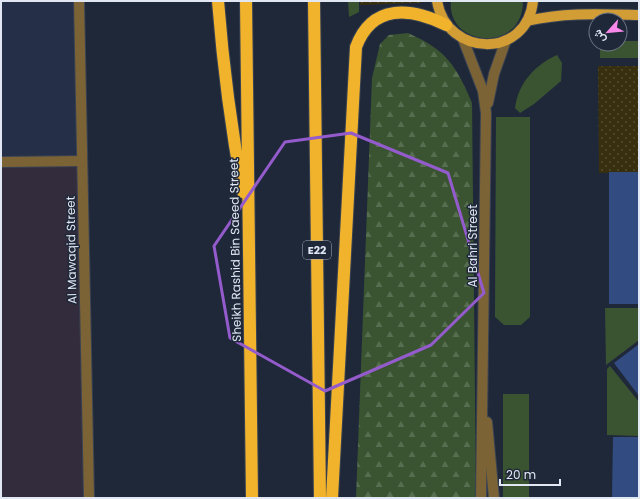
<svg xmlns="http://www.w3.org/2000/svg" width="640" height="499" viewBox="0 0 640 499" font-family="Poppins,Vazirmatn,sans-serif">
<style>
.industrial{fill:#332c3c}
.built{fill:#253048}
.green{fill:#3a5432}
.forest{fill:url(#forest-firs)}
.sand{fill:url(#sand-dots)}
.building{fill:#324c82}
.lines{fill:none;stroke-linecap:round;stroke-linejoin:round}
.minor-casing{stroke:#3a4353;stroke-width:12}
.major-casing{stroke:#3a4353;stroke-width:12}
.highway-casing{stroke:#3a4353;stroke-width:14}
.minor{stroke:#7c6336;stroke-width:10}
.major{stroke:#d19d34;stroke-width:10}
.highway{stroke:#f2b32c;stroke-width:12}
.marked{fill:none;stroke:#945bcc;stroke-width:3;stroke-linejoin:round}
.labels{text-anchor:middle;dominant-baseline:central;stroke-width:3;stroke-linejoin:round;paint-order:stroke}
.shield{fill:#1f2839;stroke:#a7aebb;stroke-width:1}
.shield-label{font-size:11px;font-weight:bold;fill:#e1e7f3}
.street-label{font-size:12px;fill:#e1e7f3;stroke:#1f2839}
</style>
<defs>
<pattern id="forest-firs" width="22" height="20" patternUnits="userSpaceOnUse"><rect width="22" height="20" fill="#3a5432"/><path d="M5 1l3.5 6h-7zM16 11l3.5 6h-7z" fill="#566d50"/></pattern>
<pattern id="sand-dots" width="8" height="8" patternUnits="userSpaceOnUse"><rect width="8" height="8" fill="#372f0e"/><path d="M2 2h.1M6 6h.1" fill="none" stroke="#544d32" stroke-width="1.8" stroke-linecap="round"/></pattern>
</defs>
<rect width="100%" height="100%" fill="#1f2839"/>
<path class="industrial" d="M82,161l7,337h-88v-334z"/>
<path class="built" d="M1,1h78l3,160 -81,1z"/>
<g class="green">
<path d="M348,1h11v11l-10,5z"/>
<path d="M451,1h72c0,53 -77,46 -72,0z"/>
<path d="M620,41h19v17h-39v-14h20z"/>
<path d="M557,55l5,8 -1,18 -27,23 -14,9 -5,-5c3,-25 20,-43 42,-53z"/>
<path d="M496,117h34v200l-9,8h-17l-9,-8z"/>
<path d="M605,308h34v32l-33,25z"/>
<path d="M610,366l29,36v34l-32,-1v-66z"/>
<rect x="503" y="394" width="26" height="104"/>
</g>
<path class="forest" d="M408,33c38,17 48,32 64,70l4,395h-120l16,-420 8,-34 9,-9z"/>
<g class="sand">
<path d="M360,1h61v2l-61,2z"/>
<path d="M598,66h41v106l-40,1z"/>
</g>
<g class="building">
<rect x="609" y="172" width="30" height="132"/>
<path d="M639,344v52l-25,-33z"/>
<path d="M613,437h26v61h-27z"/>
</g>
<g class="lines">
<g class="minor-casing">
<g id="minor">
<path d="M79,1l10,497"/>
<path d="M463,39l20,52 3,22 -5,385"/>
<path d="M488,103l6,-29 12,-34"/>
<path d="M1,162l81,-1"/>
<path d="M487,422l7,76"/>
</g>
</g>
<g class="major-casing">
<g id="major">
<path d="M437,1c10,57 90,58 96,0"/>
<path d="M527,21c37,-9 74,-7 112,-6"/>
</g>
</g>
<g class="highway-casing">
<g id="highway">
<path d="M218,1c5,64 13,127 25,191"/>
<path d="M246,1l6,497"/>
<path d="M314,1l6,497"/>
<path d="M332,498l24,-451c16,-43 54,-40 90,-22"/>
</g>
</g>
<use href="#minor" class="minor"/>
<use href="#major" class="major"/>
<use href="#highway" class="highway"/>
</g>
<path class="marked" d="M351,133l97,40 36,120 -53,52 -106,46 -95,-53 -16,-92 71,-104z"/>
<g class="labels">
<rect class="shield" x="303" y="241" width="28" height="18" rx="3"/>
<g class="shield-label">
<text x="317" y="250">E22</text>
</g>
<g class="street-label">
<text transform="translate(472 246) rotate(-90)">Al Bahri Street</text>
<text transform="translate(71 250) rotate(-91)">Al Mawaqid Street</text>
<text transform="translate(235 250) rotate(-91)">Sheikh Rashid Bin Saeed Street</text>
</g>
</g>
<rect width="640" height="499" fill="none" stroke="#e1e7f3" stroke-width="4"/>
<g transform="translate(608 32) rotate(243)"><circle r="19" fill="#1f2839" stroke="#6d7483"/>
<path d="M0-3L7 15L0 10L-7 15Z" fill="#f888e9"/>
<text y="-6" font-size="11" font-weight="bold" text-anchor="middle" fill="#e1e7f3">ش</text>
</g>
<path d="M500 479v6h60v-6" fill="none" stroke="#e1e7f3" stroke-width="2"/>
<text x="506" y="479" font-size="12" fill="#e1e7f3" stroke="#1f2839" stroke-width="3" paint-order="stroke">20 m</text>
</svg>
